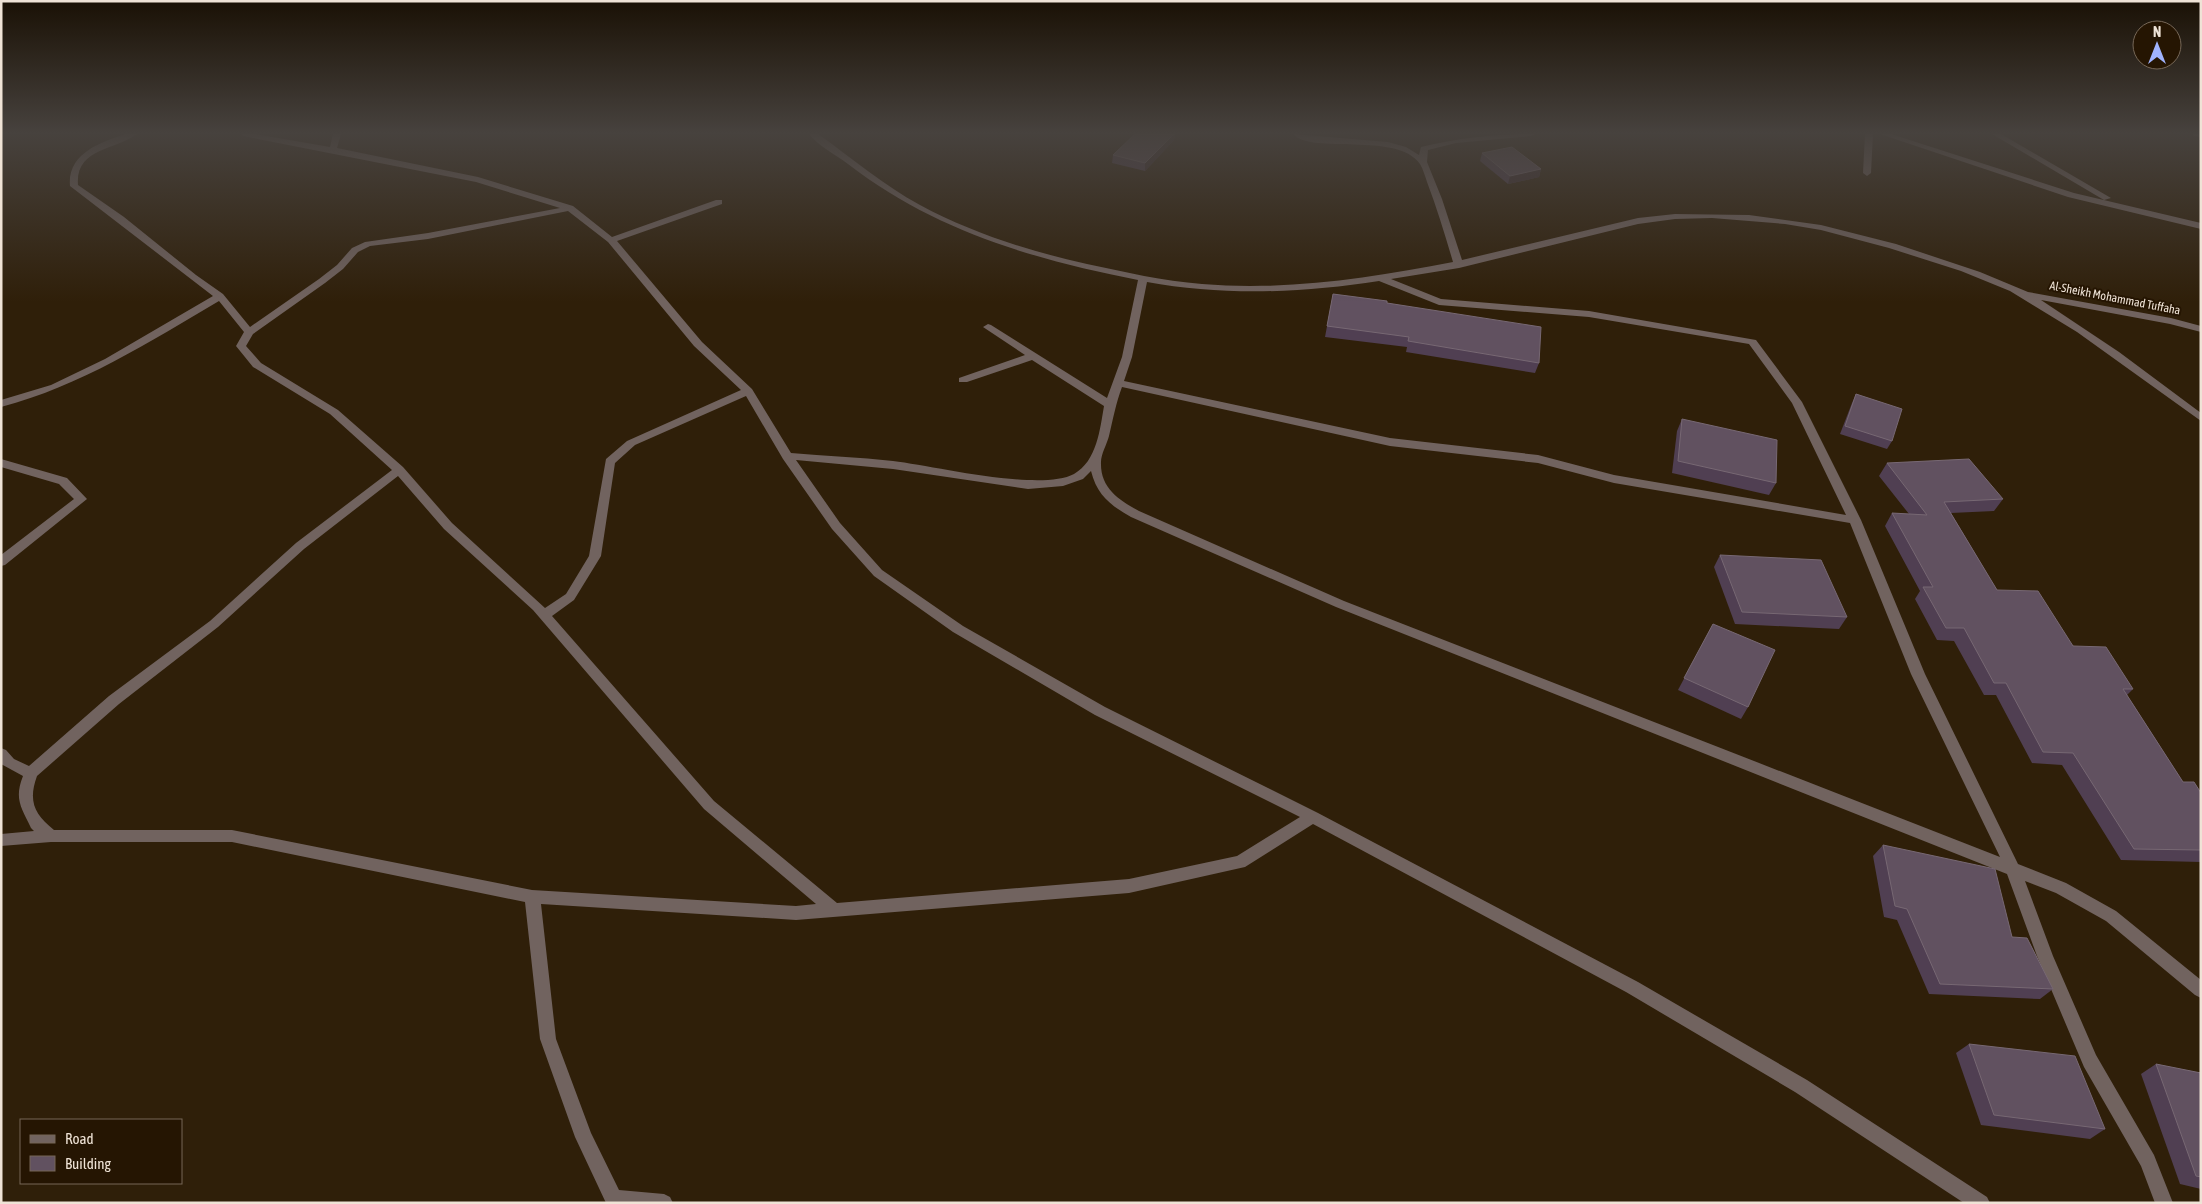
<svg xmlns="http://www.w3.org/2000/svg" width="2202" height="1204" viewBox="0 0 2202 1204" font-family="'Asap Condensed',sans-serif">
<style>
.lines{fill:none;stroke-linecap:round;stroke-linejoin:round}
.minor{fill:#71635f;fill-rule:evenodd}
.wall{fill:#503f52}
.shaded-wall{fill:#3c2b2f}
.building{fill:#615160;stroke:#776873}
.labels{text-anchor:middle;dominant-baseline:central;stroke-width:4;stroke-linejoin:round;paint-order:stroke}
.far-street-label{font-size:12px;fill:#efe3d6;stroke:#251502}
</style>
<rect width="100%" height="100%" fill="#2f1f09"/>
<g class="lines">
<g class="minor">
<path d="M126,134h11c-21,16 -62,14 -59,51l46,32 72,58 27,19 27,33 69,-48 18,-14 15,-17 13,-6 63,-9 132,-25 -84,-26 -233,-46 -1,-2h13l75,13 3,-13h8l-4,14 141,29 95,29 39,31 104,-37h6v4l-105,37 85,101 50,47 39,64c34,3 68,4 102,8 42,5 147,31 181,13 23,-13 26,-45 30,-68l-72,-46 -65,22h-8v-4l66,-23 -42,-28 5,-3 3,1 116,73 15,-41 16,-77c-106,-21 -203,-49 -290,-116 -12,-9 -31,-19 -39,-30h9c34,24 65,51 102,71 52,28 109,46 167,59 38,8 76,17 115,20 84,7 169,-6 251,-22 -8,-27 -16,-54 -26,-80 -2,-6 -4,-13 -7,-18 -23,-33 -108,-9 -127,-30l95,8 18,5 13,8 2,-8c38,-9 75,-13 114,-13l-4,2 -75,7 -28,7 -1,12 15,37 20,61 176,-42 37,-4 74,1 72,10 75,19 84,28 48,20 143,26 30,8v6l-31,-8 -129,-24 78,52 82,61v8l-124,-89 -67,-41 -49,-20 -72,-23 -68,-18 -36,-6 -73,-6 -37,1 -37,5 -179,44 -68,11 50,20 148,12 167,29 46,62 59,118 64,154 93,190 48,19 50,28 85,69v18l-6,-3 -89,-74 -50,-28 -31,-12 28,75 43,99 58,100 19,48h-18l-14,-37 -57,-99 -47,-111 -30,-82 -671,-267 -205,-90c-21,-12 -34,-22 -40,-46l-8,8 -20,7 -35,3 -135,-20 -97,-9 44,63 42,47 81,56 142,81 213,106 320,169 169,98 180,117 3,6h-26l-169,-111 -169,-100 -313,-168 -68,43 -116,26 -333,27 -255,-16 15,135 35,94 28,57 45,4 6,3 3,6h-67l-31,-66 -35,-98 -15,-137 -293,-60h-181l-50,4v-12l33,-3 -3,-3c-10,-21 -17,-29 -8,-52l-22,-12v-16l5,2 8,9 15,7 80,-70 101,-75 86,-78 96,-73 -62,-56 -77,-47 -17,-21 8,-14 -25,-31c-70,41 -138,85 -218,106v-7l50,-15 54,-26 108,-63 -143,-110c-3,-32 30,-44 56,-52zM568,211l40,31 86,104 47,44 -114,51 -21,18 -17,97 -23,38 -21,14 -93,-85 -49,-56 -65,-57 -77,-47 -15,-17 7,-12 72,-51 18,-14 15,-17 12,-6 58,-7zM1379,281l60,24 150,12 160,27 43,59 54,112 -232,-40 -76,-20 -148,-17 -266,-57 8,-24 15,-75c76,14 156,11 232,-1zM1122,387l268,59 148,17 76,20 236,40 61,151 89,183 -656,-256 -205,-90c-20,-11 -39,-23 -38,-49 0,-8 6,-18 8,-26 4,-17 7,-33 13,-49zM746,396l37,63 49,70 42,47 79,56 142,83 205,102 -63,39 -108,23 -292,24 -123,-102 -162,-185 22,-16 27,-44 14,-93 20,-18zM398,476l46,53 89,81 171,199 112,95 -20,2 -264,-16 -300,-60h-178c-20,-16 -26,-29 -17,-54l82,-72 99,-77 86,-78z"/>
<path d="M1865,134h8l-2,39 -4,3 -4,-3z"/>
<path d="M1880,134h11l183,59 127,30v6l-133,-32z"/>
<path d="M1992,134h9l110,64 -7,2z"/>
<path d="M2193,134h8v3l-7,-1z"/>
<path d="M1,459l66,19 20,21 -82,66 -4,1v-11l73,-56 -15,-15 -58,-17z"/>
</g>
</g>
<g class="wall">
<path d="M1135,134h40l-1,6 -29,31 -33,-8 1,-8z"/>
<path d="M1482,153l59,16 -2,8 -31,7 -28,-23z"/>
<path d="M1333,294l54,9 152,60 -4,10 -129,-21 1,-5 -82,-10z"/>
<path d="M1856,394l36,47 -5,8 -47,-15 12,-31z"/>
<path d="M1682,419l94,64 -7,12 -97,-22 5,-42z"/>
<path d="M1887,463l116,36 -9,12 -43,2 46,77 136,99 -6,6 56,87 18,11v69l-80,-2 -59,-95 -30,-2 -36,-68h-12l-30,-54 -17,-1 -22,-41 5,-8 -35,-65 7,-13 17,1 -30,-38z"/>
<path d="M1720,555l127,62 -8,12 -104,-5 -21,-57z"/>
<path d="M1713,624l35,83 -7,12 -63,-29z"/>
<path d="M1883,845l129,92 41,52 -13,10 -111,-5 -32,-74 -13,-3 -11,-61z"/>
<path d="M1969,1044l136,85 -15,10 -109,-14 -25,-72z"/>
<path d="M2156,1064l45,9v116l-21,-5 -39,-110z"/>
</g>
<g class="shaded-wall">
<path d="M1174,134v6l-29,31v-8z"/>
<path d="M1541,169l-2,8 -31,7 2,-8z"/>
</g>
<g class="building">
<path d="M1135,134h39l-29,29 -32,-8z"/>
<path d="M1512,147l29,22 -31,7 -28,-23z"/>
<path d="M1333,294l54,7v2l154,24 -2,36 -131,-22 1,-4 -82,-11z"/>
<path d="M1856,394l46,15 -10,32 -47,-15z"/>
<path d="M1682,419l95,21 -1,43 -98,-22z"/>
<path d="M1969,459l34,40 -59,3 53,88 41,1 35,55 33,1 27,42h-10l60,93h11l7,11v57l-67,-1 -61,-96 -30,-1 -37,-69h-12l-30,-55h-18l-23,-41h10l-41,-74 35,2 -40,-52z"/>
<path d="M1720,555l101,5 26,57 -105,-5z"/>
<path d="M1713,624l62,26 -27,57 -64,-29z"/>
<path d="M1883,845l112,24 17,68 15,1 26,51 -113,-5 -33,-75 -12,-3z"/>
<path d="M1969,1044l106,12 30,73 -111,-14z"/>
<path d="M2156,1064l45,9v104l-5,-1z"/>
</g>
<linearGradient id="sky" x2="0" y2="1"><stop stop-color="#1a1105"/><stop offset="0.44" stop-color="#47423e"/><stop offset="1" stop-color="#47423e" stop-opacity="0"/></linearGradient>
<rect width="2202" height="302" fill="url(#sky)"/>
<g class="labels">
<g class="far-street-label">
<text transform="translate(2115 298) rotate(11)">Al-Sheikh Mohammad Tuffaha</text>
</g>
</g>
<rect width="2202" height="1204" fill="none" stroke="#efe3d6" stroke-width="5"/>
<rect x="20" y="1119" width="162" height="65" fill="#251502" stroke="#766757"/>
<rect x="30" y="1135" width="25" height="8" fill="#71635f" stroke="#766757"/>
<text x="65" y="1144" font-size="15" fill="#efe3d6">Road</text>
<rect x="30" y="1156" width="25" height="15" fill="#615160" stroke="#766757"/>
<text x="65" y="1169" font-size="15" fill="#efe3d6">Building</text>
<g transform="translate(2157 45)"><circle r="24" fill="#251502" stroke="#766757"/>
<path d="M0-4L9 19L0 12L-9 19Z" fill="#a0b3fd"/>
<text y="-8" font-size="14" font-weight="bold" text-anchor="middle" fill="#efe3d6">N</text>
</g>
</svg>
